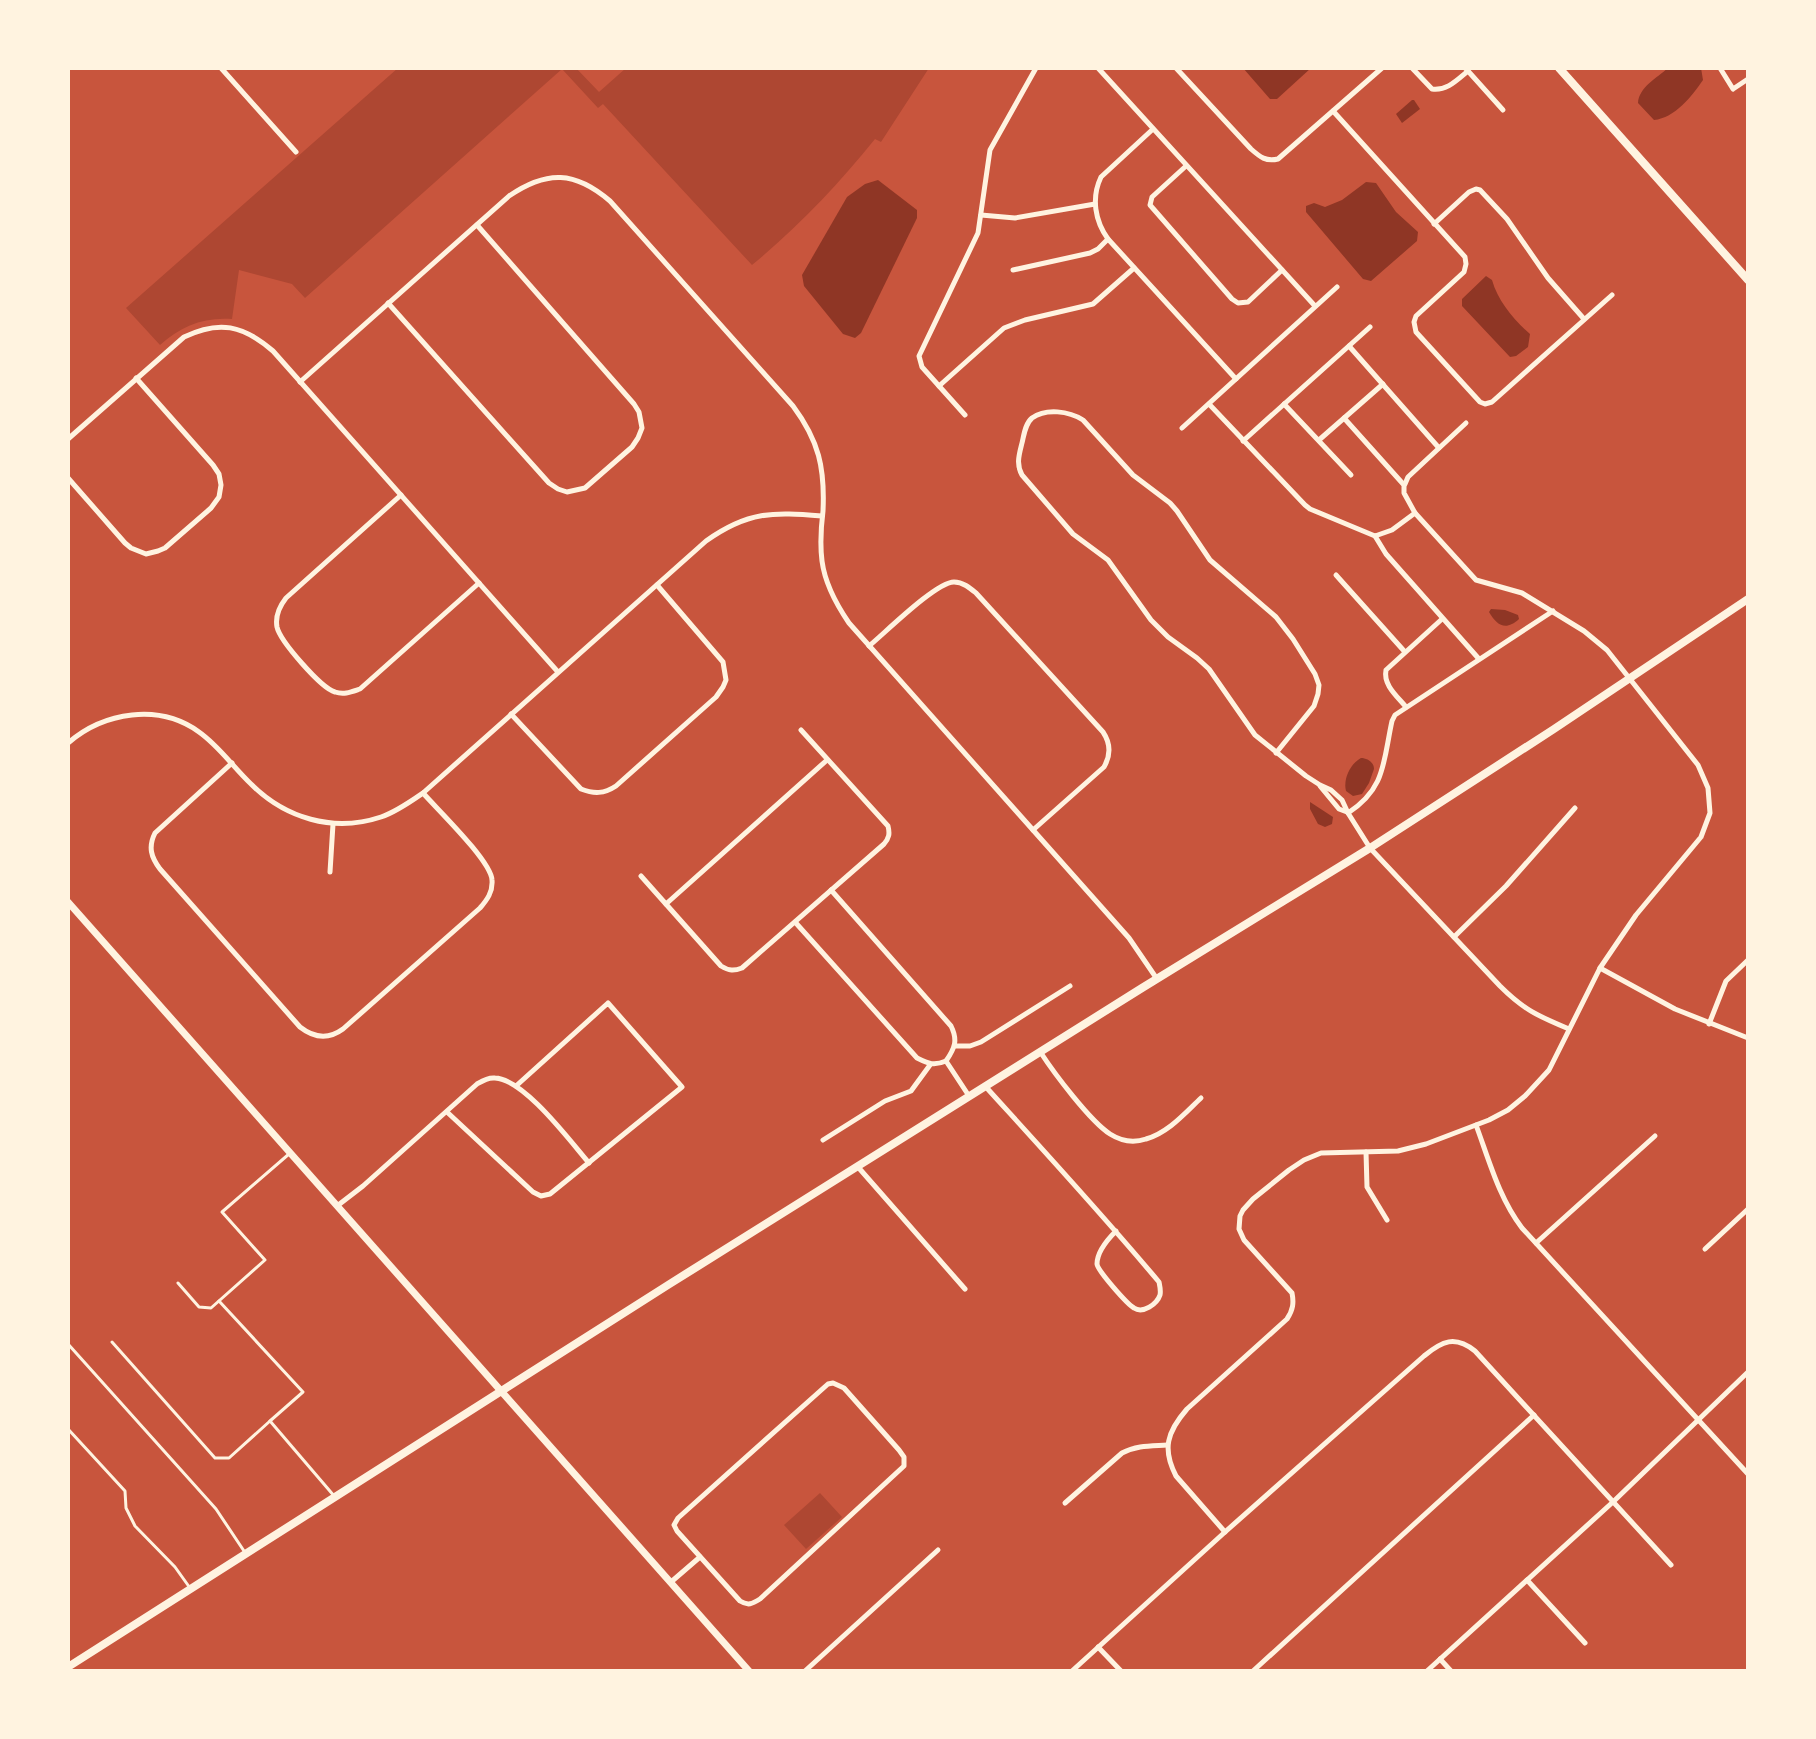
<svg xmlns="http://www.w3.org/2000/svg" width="1816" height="1739" viewBox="0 0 1816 1739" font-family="'Sofia Sans Condensed',sans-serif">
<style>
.green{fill:#ae4732}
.water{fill:#8f3625}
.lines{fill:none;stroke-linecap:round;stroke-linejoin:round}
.service{stroke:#fff3e0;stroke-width:3}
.minor{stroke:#fff3e0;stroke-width:5}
.tertiary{stroke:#fff3e0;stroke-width:7}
.primary{stroke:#fff3e0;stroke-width:8}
</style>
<rect width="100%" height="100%" fill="#c8553d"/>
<g class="green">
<path d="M398,68h178l23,24 27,-24h303l-48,74 -6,-3c-38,47 -77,88 -123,126l-149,-161 -5,4 -36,-39 -257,229 -13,-14 -53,-14 -7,49c-29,-2 -51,7 -72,26l-34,-37z"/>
<path d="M820,1493l22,24 -36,32 -22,-24z"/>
</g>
<g class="water">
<path d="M1243,68h68l-34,31h-7z"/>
<path d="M1668,68h33l2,12c-11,16 -28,38 -49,40l-16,-17c1,-16 19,-25 30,-35z"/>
<path d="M1412,100h2l6,9 -18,14 -6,-9z"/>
<path d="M878,180l39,30v8l-56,115 -6,5 -12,-4 -39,-48 -2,-11 45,-78 18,-13z"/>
<path d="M1366,182l10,1 20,29 22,20 -1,9 -46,40 -8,-2 -57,-67v-6l8,-3 11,4 17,-7z"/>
<path d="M1486,276l6,4c6,21 21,39 38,54l-2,13 -12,9 -6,1 -48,-51v-7z"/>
<path d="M1491,609l14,1 13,5 1,4c-13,12 -22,7 -30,-7z"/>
<path d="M1361,758c6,0 13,4 13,11l-5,14 -7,11 -9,2 -7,-5c-3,-12 4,-27 15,-33z"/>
<path d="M1310,802l23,15 -1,7 -7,3 -7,-3 -8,-15z"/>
</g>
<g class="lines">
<g class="service">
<path d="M178,1283l21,24 12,1 54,-48 -43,-48 67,-58"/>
<path d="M219,1301l84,91 -33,29 65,76"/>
<path d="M112,1342l103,116h14l41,-37"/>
<path d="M68,1344l148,165 28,42"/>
<path d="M68,1429l57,62 1,17 9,18 40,41 15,21"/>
</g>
<g class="minor">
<path d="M221,68l75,84"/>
<path d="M1098,68l217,238"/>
<path d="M1176,68l75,81c9,8 15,13 27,10l104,-91"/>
<path d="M1412,68l20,21c15,2 25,-9 36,-18l-3,-3"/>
<path d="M1720,68l13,21 15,-10"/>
<path d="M1468,71l35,39"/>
<path d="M1333,111l132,146 1,7 -2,8 -48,44 -2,6 2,10 64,70 5,2 7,-2 120,-107"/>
<path d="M1153,129l-52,48c-10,21 -6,44 7,62l128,140"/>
<path d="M1186,166l-34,31 -2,8 82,94 6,4 10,-1 34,-32"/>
<path d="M981,215l34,3 80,-14"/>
<path d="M1434,224l35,-32 7,-3 4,1 27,29 41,59 36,41"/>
<path d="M1013,270l77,-17 8,-4 10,-10"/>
<path d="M388,303l161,180 9,6 9,3 18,-4 47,-41 6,-9 4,-10 -3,-16 -5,-8 -157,-179"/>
<path d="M1349,346l90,102"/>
<path d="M300,382l209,-186c38,-26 66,-25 101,5l183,205c26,35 32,62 30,105 -2,16 -3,34 -1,50 3,23 14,43 27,62l280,315 28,41"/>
<path d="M939,386l65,-58 21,-8 68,-16 41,-36"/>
<path d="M1209,404l96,101 5,4 65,27 17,-6 23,-17"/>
<path d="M1284,404l67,71"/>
<path d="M965,415l-43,-48 -3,-11 59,-123 12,-83 46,-82"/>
<path d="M1182,428l155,-141"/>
<path d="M68,439l116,-102c35,-17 59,-12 89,14l285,321"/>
<path d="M1319,440l64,-56"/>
<path d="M1243,441l127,-114"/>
<path d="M68,478l57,65 6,5 15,6 12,-3 7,-3 46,-40 8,-11 2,-12 -2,-11 -6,-9 -77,-87"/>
<path d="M1405,484l3,-7 58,-54"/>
<path d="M401,495l-115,103c-7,9 -11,18 -9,29 3,14 44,61 58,65 9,3 16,0 25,-3l119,-106"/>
<path d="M1375,536l11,18 93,105"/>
<path d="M1336,575l69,77"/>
<path d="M869,646c16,-13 67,-64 85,-64 9,0 16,6 22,11l127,139c8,12 8,23 1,35l-71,63"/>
<path d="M1406,707c-9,-11 -23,-22 -20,-37l56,-51"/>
<path d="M511,714l70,75c13,5 23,5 35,-3l100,-89 7,-10 3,-7 -3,-18 -66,-77"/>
<path d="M68,743c36,-31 91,-40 131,-11 20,14 34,35 52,52 34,34 82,49 130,33 15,-5 29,-15 42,-24l283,-252c42,-30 67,-29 116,-25"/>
<path d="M1276,753l38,-47 4,-12 1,-9 -4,-11 -22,-35 -17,-22 -66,-57 -33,-49 -7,-8 -37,-28 -50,-55c-14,-9 -37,-12 -51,-2 -7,6 -8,17 -10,25 -3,12 -6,21 0,32l51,59 35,26 43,60 17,17 29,21 12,11 46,66 51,41 14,9 11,5 11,10 6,13 22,35 130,138c24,24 38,30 69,43"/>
<path d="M232,763l-77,70c-7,14 -4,24 5,36l140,158c14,11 28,13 43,2l137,-121c7,-8 13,-16 12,-28 -1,-19 -54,-70 -69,-87"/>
<path d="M1320,786l19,23 8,3"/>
<path d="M1348,813c38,-25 35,-51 44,-92l3,-6 158,-104"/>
<path d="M330,872l3,-48"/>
<path d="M641,876l80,90c8,5 13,5 21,2l142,-124c5,-6 6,-10 4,-18l-87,-96"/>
<path d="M831,890l120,136c7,14 4,22 -5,35l23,35"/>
<path d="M666,904l161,-144"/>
<path d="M795,922l122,136c12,6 17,8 29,3"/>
<path d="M1454,937l52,-51 69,-78"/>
<path d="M1600,968l75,41 73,29"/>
<path d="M1709,1024l17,-43 22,-21"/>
<path d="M956,1046h14l11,-4 89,-56"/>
<path d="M1041,1053c13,20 49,68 69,81 11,7 24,9 36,5 22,-6 39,-26 55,-41"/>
<path d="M985,1086c59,65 118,129 174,196 1,5 2,9 1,13 -3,9 -17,19 -26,13 -7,-4 -36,-37 -37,-44 0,-12 11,-25 19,-33"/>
<path d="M447,1112l86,80 8,4 9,-2 132,-107 -74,-84 -92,83"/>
<path d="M1476,1125c13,35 23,73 46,103l226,246"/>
<path d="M823,1140l62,-39 26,-10 19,-26"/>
<path d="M1366,1152l1,35 20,33"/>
<path d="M858,1167l107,122"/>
<path d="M337,1206l26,-20 114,-102c5,-3 11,-7 18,-6 29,1 75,63 94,85"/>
<path d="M1536,1243l119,-107"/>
<path d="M1705,1249l43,-40"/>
<path d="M833,1383l11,5 55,62 5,7v9l-144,133c-8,5 -12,7 -20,2l-63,-70 -3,-6 4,-7 150,-134z"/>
<path d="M1065,1503l57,-50c15,-8 29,-7 45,-8"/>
<path d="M1225,1532l-49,-56c-14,-27 -9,-44 11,-67l100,-90c6,-9 7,-16 5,-26l-48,-53 -5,-11 1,-13 3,-6 10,-11 36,-29 15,-10 17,-7 77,-2 28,-7 63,-24 19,-10 17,-14 24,-26 51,-102 36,-53 65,-78 9,-24 -2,-25 -10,-23 -91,-115 -23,-19 -62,-38 -46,-13 -61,-67 -11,-20v-8l-60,-67"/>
<path d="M1527,1580l58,63"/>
<path d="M671,1582l29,-25"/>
<path d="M1098,1647l23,24"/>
<path d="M1440,1659l11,12"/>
<path d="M805,1671l133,-121"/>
<path d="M1072,1671l153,-139 199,-176c18,-15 31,-21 51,-5l196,214"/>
<path d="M1253,1671l281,-256"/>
<path d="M1427,1671l187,-170 134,-129"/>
</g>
<path class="tertiary" d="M68,902l681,769"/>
<g class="primary">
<path d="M1559,68l189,212"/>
<path d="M68,1667l600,-382 474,-297 228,-140 184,-119 194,-130"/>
</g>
</g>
<rect width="1816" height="1739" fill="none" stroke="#fff3e0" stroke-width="140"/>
</svg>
